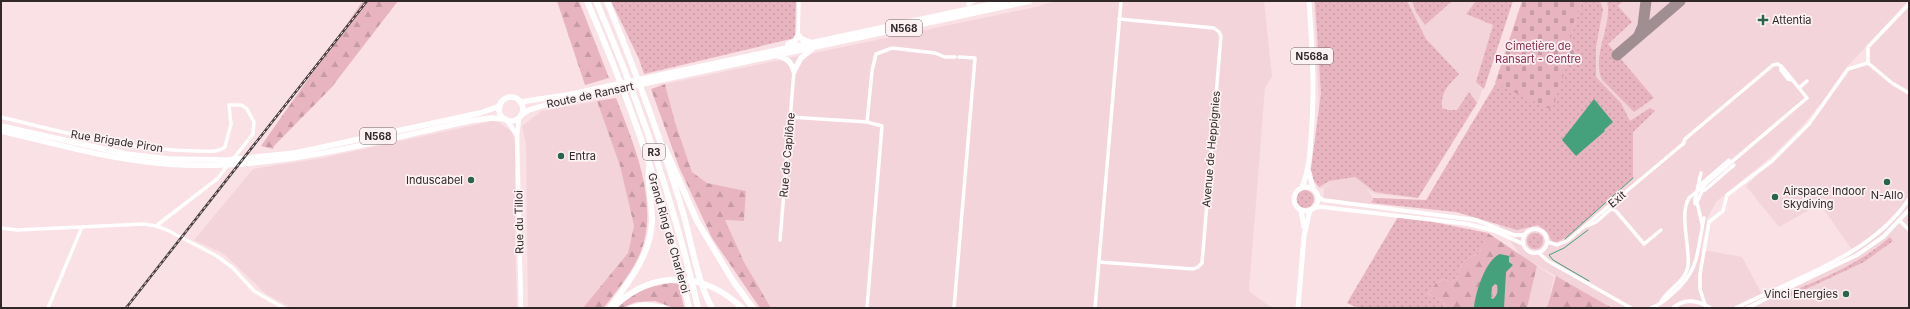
<svg xmlns="http://www.w3.org/2000/svg" width="1910" height="309" viewBox="0 0 1910 309" font-family="Inter,sans-serif">
<style>
.built{fill:#f4d4db}
.grass{fill:url(#grass-dots)}
.forest{fill:url(#forest-firs)}
.cemetery{fill:url(#cemetery-stones)}
.water{fill:#44a17c;fill-rule:evenodd}
.lines{fill:none;stroke-linecap:round;stroke-linejoin:round}
.stream{stroke:#44a17c;stroke-width:1}
.taxiway{stroke:#a08e92;stroke-width:11}
.minor{stroke:#fff;stroke-width:3.5}
.tertiary{stroke:#fff;stroke-width:4}
.secondary{stroke:#fff;stroke-width:4.5}
.primary{stroke:#fff;stroke-width:5}
.trunk{stroke:#fff;stroke-width:5.5}
.motorway{stroke:#fff;stroke-width:6}
.rail-casing{stroke:#473c3e;stroke-width:2.5}
.rail{stroke:#fcf2f4;stroke-width:1;stroke-dasharray:3;stroke-linecap:butt}
.poi-dot{fill:#2b644d;stroke:#fcf2f4;stroke-width:1.5}
.labels{text-anchor:middle;dominant-baseline:central;stroke-width:3.5;stroke-linejoin:round;paint-order:stroke}
.shield{fill:#fcf2f4;stroke:#6e6567;stroke-width:1}
.shield-label{font-size:10px;font-weight:bold;fill:#31282a}
.poi-label{font-size:11px;fill:#31282a;stroke:#fcf2f4;text-anchor:start}
.park-label{font-size:11px;fill:#8c2b4e;stroke:#fcf2f4}
.street-label{font-size:11px;fill:#31282a;stroke:#fcf2f4}
</style>
<defs>
<pattern id="grass-dots" width="8" height="8" patternUnits="userSpaceOnUse"><rect width="8" height="8" fill="#e8b4c0"/><path d="M2 2h.1M6 6h.1" fill="none" stroke="#c79ba5" stroke-width="1.8" stroke-linecap="round"/></pattern>
<pattern id="forest-firs" width="22" height="20" patternUnits="userSpaceOnUse"><rect width="22" height="20" fill="#e8b4c0"/><path d="M5 1l3.5 6h-7zM16 11l3.5 6h-7z" fill="#c79ba5"/></pattern>
<pattern id="cemetery-stones" width="16" height="16" patternUnits="userSpaceOnUse"><rect width="16" height="16" fill="#e8b4c0"/><path d="M2 7V4a2 2 0 0 1 4 0v3zM10 15v-3a2 2 0 0 1 4 0v3z" fill="#c79ba5"/></pattern>
</defs>
<rect width="100%" height="100%" fill="#f9e1e6"/>
<g class="built">
<path d="M1055,1h209l8,75 -7,12 -16,203 20,15 12,2h-510l-27,-46 -17,-35 -2,-7 19,1 2,-30 -39,-8 -15,-11 -17,-50 -10,-38 371,-77z"/>
<path d="M1314,1h199l-35,101 -60,96 -43,-4 -9,-5 8,9 -5,8 -46,-6 1,-12 12,-6 -16,7 -10,-11 6,-35 3,-34z"/>
<path d="M1582,1h326l-62,67 -23,33 -23,27 -27,27 -57,47 -9,17 -6,32h8l33,6 20,37 92,-43 -4,-4 -30,-43 -41,23 -33,-41 63,-62 39,-55 20,-6v-16l41,-43v304h-297l-91,-52 -23,-32 -2,-141 56,26 17,-66z"/>
<path d="M597,101l23,65 14,60 -6,27 -45,55h-55l-2,-164 -4,-18 20,-15z"/>
<path d="M493,121l6,1 16,12v106l2,68h-225l-26,-14 -42,-40 -30,-14 59,-71 70,-11z"/>
<path d="M1537,266l17,11 -7,31h-20z"/>
</g>
<g class="grass">
<path d="M611,1h185l-1,37 -151,36 -5,-15z"/>
<path d="M1315,1h92l19,38 33,35c-11,12 -18,17 -17,34l6,2h9l12,-18 8,11 -59,95 -43,-6 -20,-15 -26,4 -10,6 -9,-11 11,-83z"/>
<path d="M1412,1h40l-27,24 -9,-13z"/>
<path d="M1476,1h37l-29,88 -8,-7 17,-57 -27,-11z"/>
<path d="M1582,1h18l3,8 -7,38v30l25,26 9,18 20,-13 5,3 -22,21v46l-66,59 -10,5 -5,-1 -5,-9 -9,-7 -21,5 -61,-18 -85,-9 3,-5 52,2 70,-117 56,26 17,-52 7,-4 -7,-10z"/>
<path d="M1607,1h16l-5,5 14,16 -24,22 46,54 -20,14 -32,-32c-11,-25 11,-54 5,-79z"/>
<circle cx="1305" cy="199" r="9"/>
<path d="M1399,215l89,18 -9,21c-17,5 -17,9 -22,25l-7,3 -7,-3 -7,4 -8,11 15,7 1,7h-86l-11,-5z"/>
<circle cx="1535" cy="241" r="8"/>
<path d="M1890,237l3,4 -29,21 -77,36 -2,-4c36,-14 76,-31 105,-57z"/>
</g>
<g class="forest">
<path d="M363,1h35l-67,87 -57,58 -1,3 -12,-3z"/>
<path d="M557,1h22l30,77 -24,7z"/>
<path d="M665,84l10,38 17,50 15,11 39,8 -2,30 -19,-1 19,42 27,46h-11l-48,-70 -33,-71 -28,-78z"/>
<path d="M616,98c18,47 47,112 21,162 -8,16 -20,30 -31,45l-3,3h-20l45,-55 6,-27 -14,-60 -23,-65z"/>
<path d="M1488,233l49,33 -10,42h-83l-1,-7 -15,-7 8,-11 7,-4 7,3 7,-3c5,-16 5,-20 22,-25z"/>
<path d="M1556,276l56,32h-65z"/>
<path d="M671,283l8,1 5,24h-10l-19,-7 -19,1 -14,6h-6c16,-16 34,-22 55,-25z"/>
</g>
<path class="cemetery" d="M1522,1h60l-13,42 7,10 -2,6 -5,-1 -17,52 -57,-27z"/>
<g class="water">
<path d="M1594,99l19,23 -9,8 1,1 -29,25 -14,-16z"/>
<path d="M1500,254l9,2v6l4,3 -7,7 -2,36h-30c1,-15 12,-49 26,-54zM1495,284l2,1c1,5 1,10 -4,14l-2,-1 1,-11z"/>
</g>
<g class="lines">
<g class="stream">
<path d="M1588,230l-24,18 -15,7 4,5 36,21"/>
<path d="M1565,239l68,-61"/>
</g>
<g class="taxiway">
<path d="M1639,35l4,-9 3,-25"/>
<path d="M1617,55l63,-54"/>
</g>
<g class="minor">
<path d="M798,35l1,-34"/>
<path d="M1868,63v-16l41,-43"/>
<path d="M1868,63l24,20 17,10"/>
<path d="M1781,66v4l7,9 4,1"/>
<path d="M1799,88l8,-7"/>
<path d="M1,117c65,16 130,34 197,34 9,0 20,2 27,-4l6,-23 -2,-19h12l6,4 7,13 -1,12 -36,45 -61,47"/>
<path d="M790,117l77,5"/>
<path d="M1700,185l29,-25"/>
<path d="M1705,190l29,-25"/>
<path d="M1695,204v-4l6,-27"/>
<path d="M1900,221l9,9"/>
<path d="M1702,224l-5,-22 7,-15"/>
<path d="M1587,226l9,-4 15,-13 5,2 28,33 17,-14"/>
<path d="M1,228l16,2 127,-6 12,2 11,4 50,26 16,12 21,23 30,17"/>
<path d="M780,240l14,-169"/>
<path d="M1548,242l9,3 10,-4 117,-98"/>
<path d="M1539,253l9,8 83,47"/>
<path d="M1099,262l94,7 5,-2 4,-4 19,-227 -2,-4 -5,-4 -95,-9"/>
<path d="M1660,304c6,-15 26,-21 28,-39 2,-19 -9,-51 1,-67l118,-100 -24,-30 -5,-4 -5,1 -88,74 -2,5"/>
<path d="M1705,305l-5,-16v-15l9,-52 14,-11 4,-16 45,-34 37,-37 39,-55 20,-6"/>
<path d="M48,308l34,-81"/>
<path d="M867,308l15,-182 -15,-4 5,-51 4,-17 16,-6 43,5 10,4h10"/>
<path d="M954,308l21,-250 -16,-1"/>
<path d="M1095,308l26,-307"/>
<path d="M1651,308c8,-3 15,-8 21,-14 28,-23 25,-43 32,-76"/>
</g>
<g class="tertiary">
<path d="M968,4l5,-3"/>
<path d="M1318,197l5,3 153,20 38,15h11"/>
<path d="M1313,208l9,-1 146,17 27,7 28,13"/>
<circle cx="1535" cy="241" r="12"/>
<path d="M1673,308c11,-10 25,-8 37,0"/>
<path d="M1736,308c59,-30 135,-52 173,-109"/>
<path d="M1747,308l110,-53 26,-18 26,-27"/>
</g>
<g class="secondary">
<path d="M519,118l-2,18 4,172"/>
<path d="M507,120l10,16"/>
</g>
<g class="primary">
<path d="M1309,172l4,16"/>
<circle cx="1306" cy="199" r="12"/>
<path d="M1302,187c7,-17 8,-33 9,-51 4,-45 1,-90 -2,-135"/>
<path d="M1301,210l3,17"/>
<path d="M1298,308l6,-72 6,-26"/>
</g>
<g class="trunk">
<path d="M788,44l7,-3 3,-6 4,4 8,3"/>
<path d="M778,56c9,3 13,5 16,15"/>
<path d="M794,71l7,-13 10,-8"/>
<circle cx="511" cy="109" r="12"/>
<path d="M520,102l47,-7 439,-94"/>
<path d="M521,115l8,-5 16,-5 485,-104"/>
<path d="M1,126l125,28 43,5 58,1 68,-7 185,-40 20,-7"/>
<path d="M1,131c55,13 110,29 166,33 103,8 203,-21 302,-43l22,-3 14,1"/>
</g>
<g class="motorway">
<path d="M587,1c43,99 79,202 102,307"/>
<path d="M596,1c43,99 78,202 102,307"/>
<path d="M607,1c28,69 54,137 75,208 9,30 15,73 30,99"/>
<path d="M665,148l32,73 36,60 20,27"/>
<path d="M615,306c38,-36 89,-35 127,2"/>
<path d="M610,308c19,-27 41,-53 42,-88 0,-18 -5,-36 -3,-53"/>
<path d="M631,308l14,-3 19,3"/>
</g>
<g class="rail-casing">
<path id="rail" d="M126,308l241,-307"/>
</g>
<use href="#rail" class="rail"/>
</g>
<g class="poi-dot">
<path d="M1761 14h4v4h4v4h-4v4h-4v-4h-4v-4h4z"/>
<circle cx="561" cy="156" r="4"/>
<circle cx="471" cy="180" r="4"/>
<circle cx="1887" cy="182" r="4"/>
<circle cx="1775" cy="197" r="4"/>
<circle cx="1846" cy="294" r="4"/>
</g>
<g class="labels">
<g class="shield">
<rect x="886" y="20" width="36" height="16" rx="3"/>
<rect x="1291" y="48" width="42" height="16" rx="3"/>
<rect x="360" y="128" width="36" height="16" rx="3"/>
<rect x="643" y="144" width="22" height="16" rx="3"/>
</g>
<g class="shield-label">
<text x="904" y="28">N568</text>
<text x="1312" y="56">N568a</text>
<text x="378" y="136">N568</text>
<text x="654" y="152">R3</text>
</g>
<g class="poi-label">
<text x="1772" y="20">Attentia</text>
<text x="569" y="156">Entra</text>
<text x="463" y="180" text-anchor="end">Induscabel</text>
<text x="1783" y="191">Airspace Indoor<tspan x="1783" dy="13">Skydiving</tspan></text>
<text x="1887" y="195" text-anchor="middle">N-Allo</text>
<text x="1838" y="294" text-anchor="end">Vinci Energies</text>
</g>
<g class="park-label">
<text x="1538" y="46">Cimetière de<tspan x="1538" dy="13">Ransart - Centre</tspan></text>
</g>
<g class="street-label">
<text transform="translate(590 95) rotate(-12)">Route de Ransart</text>
<text transform="translate(117 141) rotate(9)">Rue Brigade Piron</text>
<text transform="translate(1211 149) rotate(-85)">Avenue de Heppignies</text>
<text transform="translate(787 155) rotate(-85)">Rue de Capilône</text>
<text transform="translate(1617 199) rotate(-40)">Exit</text>
<text transform="translate(519 222) rotate(-91)">Rue du Tilloi</text>
<text transform="translate(669 233) rotate(74)">Grand Ring de Charleroi</text>
</g>
</g>
<rect width="1910" height="309" fill="none" stroke="#31282a" stroke-width="4"/>
</svg>
